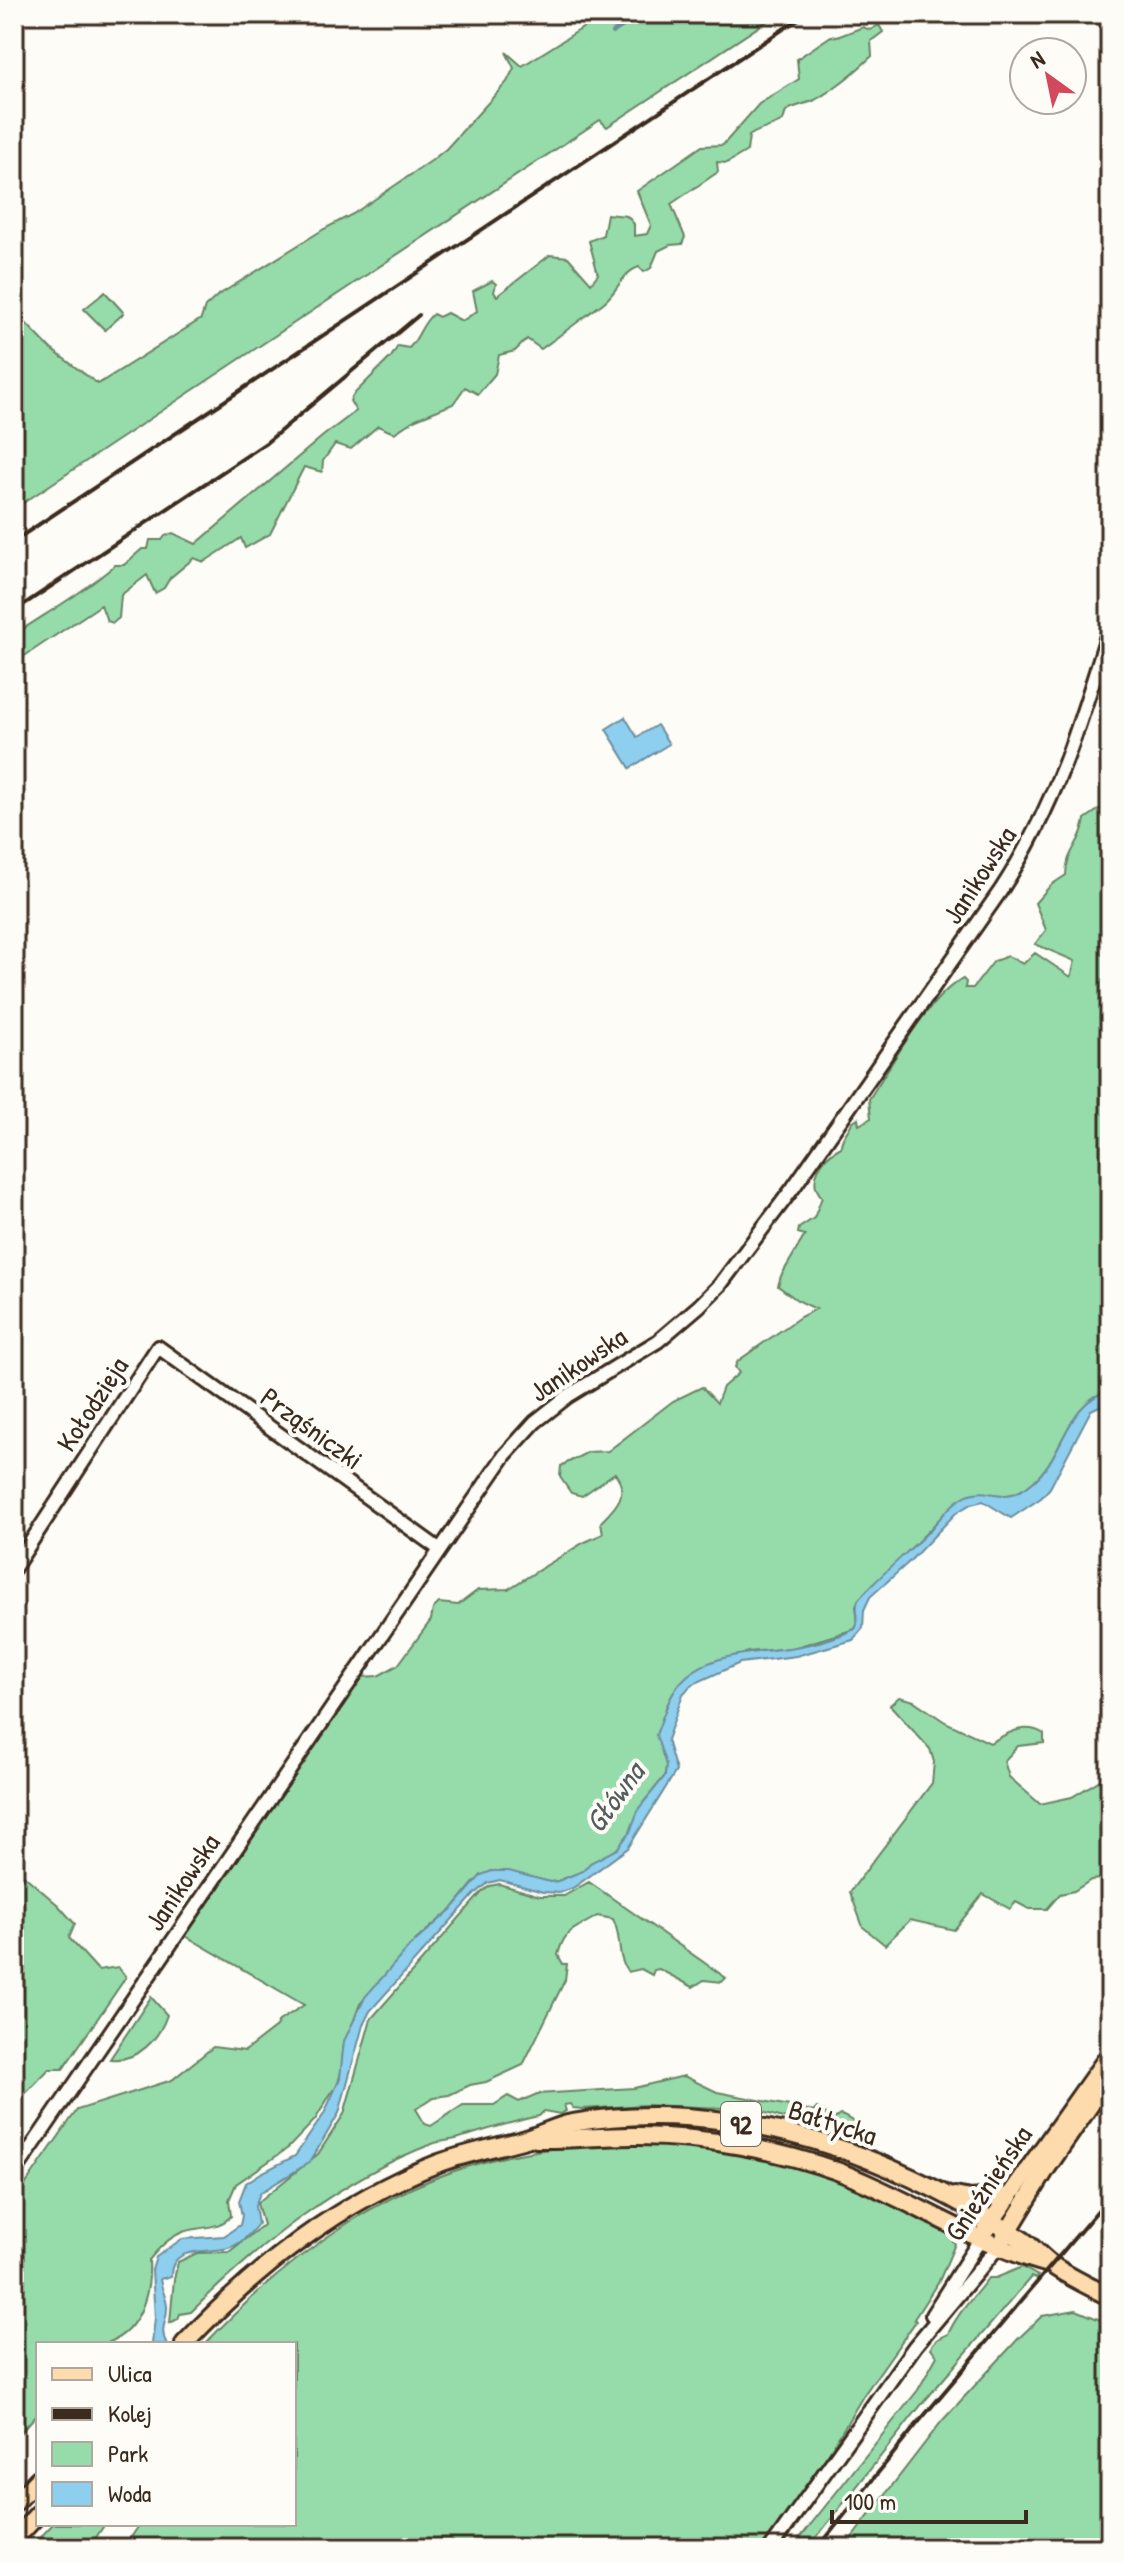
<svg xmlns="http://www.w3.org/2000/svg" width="1124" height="2562" viewBox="0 0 1124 2562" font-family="'Patrick Hand',sans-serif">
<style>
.green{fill:#96dcaa;stroke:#688364;stroke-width:2}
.water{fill:#8ecfef;stroke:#6d8d9b;stroke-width:2}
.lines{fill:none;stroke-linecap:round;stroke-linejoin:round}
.stream{stroke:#6d8d9b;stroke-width:4}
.minor-casing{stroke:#3b2a1e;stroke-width:18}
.major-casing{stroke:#3b2a1e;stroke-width:22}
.minor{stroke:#fdfcf7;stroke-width:12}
.major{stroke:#fedbac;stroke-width:16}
.rail{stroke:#3b2a1e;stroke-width:4}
.labels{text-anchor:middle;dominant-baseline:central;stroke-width:8;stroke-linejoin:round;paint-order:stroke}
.shield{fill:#fdfcf7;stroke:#75695f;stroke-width:2}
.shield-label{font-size:26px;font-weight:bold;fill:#3b2a1e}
.street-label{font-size:28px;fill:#3b2a1e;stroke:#fdfcf7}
.water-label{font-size:30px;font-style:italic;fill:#545c5d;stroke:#fdfcf7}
</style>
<rect width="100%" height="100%" fill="#fdfcf7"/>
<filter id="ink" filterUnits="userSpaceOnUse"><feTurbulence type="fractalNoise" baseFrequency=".0125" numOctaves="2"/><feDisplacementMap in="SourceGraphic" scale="16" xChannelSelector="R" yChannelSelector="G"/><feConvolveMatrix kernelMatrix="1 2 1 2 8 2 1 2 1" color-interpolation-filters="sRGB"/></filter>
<g filter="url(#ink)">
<g class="green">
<path d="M605,14h173l-171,113 -7,-7 -586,389v-198l37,38 47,35 103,-65 4,-12 12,-11 107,-67 29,-15 78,-53 15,-12 61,-67 7,-14 -8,-16 16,14z"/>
<path d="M879,25l4,7 -12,9 1,15c-17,16 -36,32 -57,44 -8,4 -19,5 -29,11l-3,10c-12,7 -23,7 -34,15l-2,15 -20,12 -10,-1 1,10 -47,32 14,33 -3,7 -12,1 -12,6 -7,17 -7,4 -5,-5c-18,6 -21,25 -36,36 -20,15 -41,31 -62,46l-14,-10 -12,12 -16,4 -4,19 -17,20 -13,-7 -12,17 -37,15 -22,14 -16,-7 -27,23 -16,-5 -12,17 -1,11 -18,-5 -34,67 -25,14 -4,-10 -37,24 -10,-4 -24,20 -6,10 -9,5 -8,-18 -26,20 -2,23 -6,5 -6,-2 -6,-16 -87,58v-27l3,-3c33,-22 68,-42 98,-68h9l18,-16h6l2,-9h12l3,-4 8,-3 23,11 127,-108 33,-25 -6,-10 3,-6 38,-38 7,-11 11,2c11,-11 12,-24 24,-34l6,3 8,-4 15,8 15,-10 -4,-20 19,-10 4,3 -2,8 3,4 53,-41 18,2 23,26 7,-9 -9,-33 14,-6 4,-21 20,2 7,8v12l13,-2 4,-9 -14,-34 65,-45 21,-1 36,-41 40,-25 -2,-20 34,-23 6,1 26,-10 7,3z"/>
<path d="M105,292l19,21 -19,17 -21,-21z"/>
<path d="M1110,802v588c-44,12 -46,66 -77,92 -31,27 -46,2 -68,15 -15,8 -25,22 -36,33 -18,19 -42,43 -62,60l-11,16 2,17 -3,6 -62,19 -45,4 -68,31 -14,24 -2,13 -7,12 9,33 -1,11 -22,27 -13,29 -13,17 -34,22 -25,10 -8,1 -46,-11h-12l-17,10 -21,26 -38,33 -56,64 -17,45 -1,19 -6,23 -3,-1 -18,30 -27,28 -52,36 -7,16 2,16c-12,14 -32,10 -48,16 -15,6 -24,16 -34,28 2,32 -8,71 -42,83 -16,6 -51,1 -69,1v69l-24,27v-239l63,-91 95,-30 41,-33 32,4 31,-24 3,-6 25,-16 -120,-70 176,-258 18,-1 20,-11 33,-45 2,-11 6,-6 19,2 20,-15 30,-1 75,-46 20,-9 -2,-12c15,-15 29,-28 14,-49l-33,23 -11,-3 -11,-16 1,-11 27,-14 20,-1 65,-50 29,-14 15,16 6,-16 16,-14 -4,-6 3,-6 62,-44 16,-8 -19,-9 -19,-14 3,-10 24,-41 -7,-2 1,-5 15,-10 8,-21c-16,-17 0,-40 19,-50 -1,-9 8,-16 11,-25l6,-4 1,7 12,-7 -2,-19c20,-30 63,-108 94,-120l3,3 -1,6h8l21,-27 14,-5 15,8 12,-11 36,24 4,-16 -40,-17 11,-14 -11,-27 16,-18 15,-10c0,-25 16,-31 19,-56z"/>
<path d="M899,1697l15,4 31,21 45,21c18,-10 35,-21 54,-9v9l-26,3 -14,15 5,16 31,27 32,-7 38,-23v104l-19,2 -17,11 -14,3 -13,15h-18l-13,-7 -6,7 -27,-15 -29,36 -44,-10 -25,25 -22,-18 -13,-35 82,-109 2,-21 -4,-13 -40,-44z"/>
<path d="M14,1867l44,38 17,19 -6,14 29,32 20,-3 8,10 -63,92h-14l-26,27 -9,-6z"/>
<path d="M589,1882l137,96 -4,4 -18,-2 -11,7 -34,-18 -5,1 -2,5 -11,-6 -13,3c-12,-16 -6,-36 -15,-53l-16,-3c-21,14 -32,11 -39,39l5,9h4l-2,16 -42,85 -37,17 -16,3 -21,10 -15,2 -18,12 9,15 6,2 32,-21h31l14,-9 11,6 18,-8 97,-6 50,-12 33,16 78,15 7,-2 2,4 9,3 4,-4 17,11 6,-4c10,2 20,13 30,18l3,7 -3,4 -4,1c-8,-12 -28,-17 -42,-15l-72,-21 -107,-4 -62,4 -10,-1 -3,-4 -6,1 2,6 -6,3 -16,-3 -5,5c-29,6 -56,15 -83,23 -8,2 -17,2 -24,5 -92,35 -171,99 -241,168l-11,2 -2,5 -8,4 4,-44 4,-17 19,-9 32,-1 34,-27 -6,-22 61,-49 26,-40 27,-95 111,-127 8,-6 9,-2 41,12h24z"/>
<path d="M151,1997l16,18c-8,24 -29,47 -57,44z"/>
<path d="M622,2143l97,7 83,18 44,14 96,45 13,17 -15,35 -26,40 2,2 -53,75 -41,69 -58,83h-640l16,-24h154v-180h-89c87,-92 191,-169 319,-191 33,-6 65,-8 98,-10z"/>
<path d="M1022,2267l16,9 -3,3 -4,-2 -109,127 -114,144h-16l126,-158 19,-34 -6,-8c2,-8 10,-11 17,-14 11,-24 26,-36 40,-56h8z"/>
<path d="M1076,2310l34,14v224h-266l98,-127 77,-83 23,-22z"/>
<path d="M53,2524h52l-16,24h-59z"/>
</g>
<g class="water">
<path d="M625,717l12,20 20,-12 12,19 -39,24 -24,-39z"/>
<path d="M1110,1390v11l-19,9 -41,78 -9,10 -30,20 -28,-17 -12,3 -15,9 -46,48 -40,36 -6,13 -1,18 -10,12 -57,16 -56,7 -49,22 -8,9 -16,46 9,31 -48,77 -55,40 -14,5 -16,-1 -43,-12 -12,3 -14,12 -104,116 -7,14 -24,88 -29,49 -50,31 -5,13 3,18c-8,10 -18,21 -30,24 -20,6 -57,-4 -57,28l-11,3c1,9 6,18 7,27 1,15 -9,23 0,38h-15l3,-26 -3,-48 4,-13 26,-18 42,-3 16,-11 2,-9 -3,-15 7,-18 15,-10 34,-17 29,-42 16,-36 4,-37 21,-44 44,-50 45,-40 27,-32 11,-4h17l41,11 8,-1 25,-10 7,-8 27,-14 13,-17 9,-24 26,-32 1,-11 -10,-30c7,-18 13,-41 27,-55 26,-28 77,-27 112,-33 19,-3 41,-9 60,-18 6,-9 -1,-19 3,-29 22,-25 48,-46 71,-69 12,-13 24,-31 41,-37 24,-8 33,14 63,-12 32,-27 32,-79 77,-92z"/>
</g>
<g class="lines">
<path class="stream" d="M612,33l31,-19"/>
<g class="minor-casing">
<g id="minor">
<path d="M14,1568l144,-221 281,202"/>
<path d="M14,2173l491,-718 30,-33 33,-26 90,-55 41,-35 21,-21 73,-97 208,-298c55,-85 80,-168 109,-264"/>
<path d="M932,2315l49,-77"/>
<path d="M771,2548l144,-202 84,-100"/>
</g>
</g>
<g class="major-casing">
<g id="major">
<path d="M536,2139c35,1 69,-4 104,-3 65,1 135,13 197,35 72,27 138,73 212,93"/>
<path d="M955,2196l15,3 40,-3"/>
<path d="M986,2229l124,-175"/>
<path d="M1004,2238l42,-69 64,-93"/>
<path d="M184,2344c73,-77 155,-142 255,-181 28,-10 58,-16 87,-24 16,-5 30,-13 46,-16 101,-18 209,0 303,39 52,21 102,48 149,79 10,7 18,17 28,24 17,12 39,22 58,32"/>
<path d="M14,2504l24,-25"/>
<path d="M14,2540l24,-26"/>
</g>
</g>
<use href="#minor" class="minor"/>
<use href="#major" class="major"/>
<g class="rail">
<path d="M14,541l792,-527"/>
<path d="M14,611l252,-168 153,-128"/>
<path d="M818,2548l99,-124 193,-228"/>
</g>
</g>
</g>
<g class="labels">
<rect class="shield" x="721" y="2102" width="40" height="44" rx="6"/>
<g class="shield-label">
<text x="741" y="2124">92</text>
</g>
<g class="street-label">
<text transform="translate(979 875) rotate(-57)">Janikowska</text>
<text transform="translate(578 1364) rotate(-34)">Janikowska</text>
<text transform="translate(92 1404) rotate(-57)">Kołodzieja</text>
<text transform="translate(312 1428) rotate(36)">Prząśniczki</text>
<text transform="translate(182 1882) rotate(-56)">Janikowska</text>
<text transform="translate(833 2122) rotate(18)">Bałtycka</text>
<text transform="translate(988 2183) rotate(-56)">Gnieźnieńska</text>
</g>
<g class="water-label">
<text transform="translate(614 1797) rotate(-54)">Główna</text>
</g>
</g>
<rect width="1124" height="2562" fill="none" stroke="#fdfcf7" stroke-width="48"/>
<rect x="24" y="24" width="1076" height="2514" fill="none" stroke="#3b2a1e" stroke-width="3" filter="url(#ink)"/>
<rect x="36" y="2342" width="260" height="184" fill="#fdfcf7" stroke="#afa8a0" stroke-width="2"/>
<rect x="52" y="2368" width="40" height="12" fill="#fedbac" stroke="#afa8a0" stroke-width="2"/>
<text x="108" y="2382" font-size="24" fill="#3b2a1e">Ulica</text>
<rect x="52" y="2408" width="40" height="12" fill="#3b2a1e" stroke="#afa8a0" stroke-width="2"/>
<text x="108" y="2422" font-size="24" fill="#3b2a1e">Kolej</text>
<rect x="52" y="2442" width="40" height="24" fill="#96dcaa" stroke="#afa8a0" stroke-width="2"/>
<text x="108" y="2462" font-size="24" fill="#3b2a1e">Park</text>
<rect x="52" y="2482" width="40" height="24" fill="#8ecfef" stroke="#afa8a0" stroke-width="2"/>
<text x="108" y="2502" font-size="24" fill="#3b2a1e">Woda</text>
<g transform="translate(1048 76) rotate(327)"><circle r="38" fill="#fdfcf7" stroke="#afa8a0" stroke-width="2"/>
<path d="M0-6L14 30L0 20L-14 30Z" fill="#d1495b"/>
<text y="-12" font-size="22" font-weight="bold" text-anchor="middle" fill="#3b2a1e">N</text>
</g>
<path d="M832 2510v12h194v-12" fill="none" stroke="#3b2a1e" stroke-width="4"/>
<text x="844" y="2510" font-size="24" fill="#3b2a1e" stroke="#fdfcf7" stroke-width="6" paint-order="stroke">100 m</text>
</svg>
